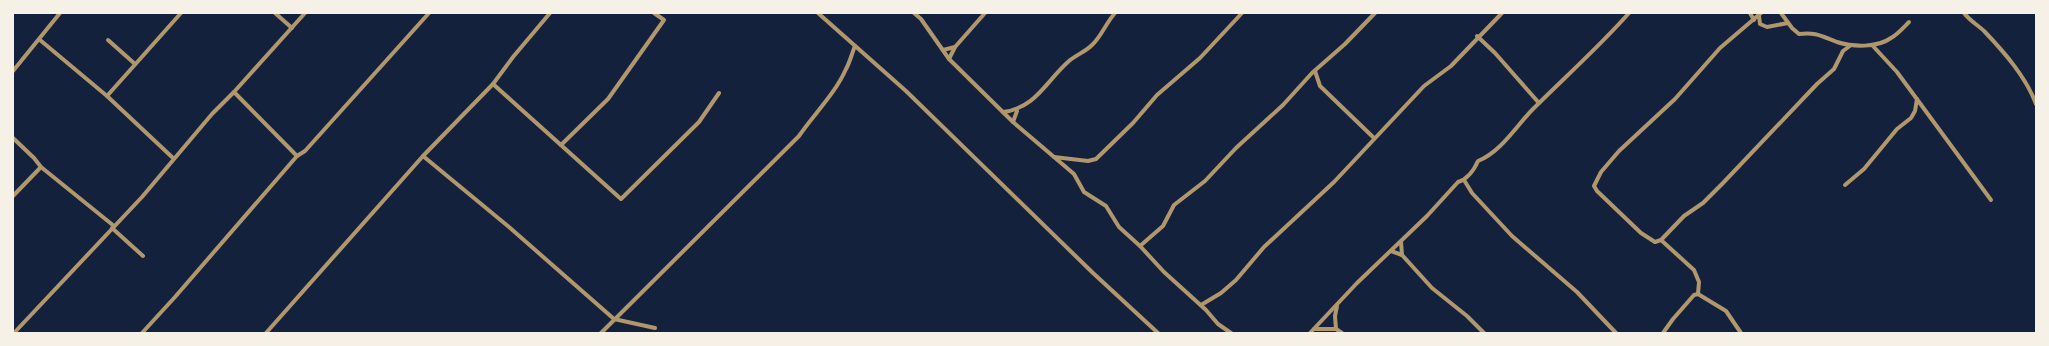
<svg xmlns="http://www.w3.org/2000/svg" width="2049" height="346" viewBox="0 0 2049 346" font-family="Raleway,sans-serif">
<style>
.lines{fill:none;stroke-linecap:round;stroke-linejoin:round}
.minor{stroke:#b1986c;stroke-width:4}
</style>
<rect width="100%" height="100%" fill="#14213d"/>
<g class="lines">
<g class="minor">
<path d="M275,13l17,15"/>
<path d="M818,13l88,78 187,182 65,60"/>
<path d="M914,13l7,6 28,40 64,63 61,52 10,18 22,14 13,21 21,19 24,26 42,38 12,14 13,9"/>
<path d="M1750,13l4,7"/>
<path d="M1761,13l-41,35 -45,51 -56,52 -18,21 -7,14 3,5 44,42 14,9 6,-2 23,-24 19,-13 20,-20 94,-99 17,-15 9,-18 8,-6"/>
<path d="M1781,13l11,15 7,6c17,-2 22,2 38,8 16,5 40,6 54,-4 7,-4 13,-11 18,-16"/>
<path d="M1964,13c6,8 14,12 21,19 19,20 41,45 51,72"/>
<path d="M1759,16l1,8 7,3 21,-4"/>
<path d="M1477,36l18,17 44,50"/>
<path d="M40,40l67,56 66,62"/>
<path d="M108,40l27,24"/>
<path d="M1872,45l25,27 94,128"/>
<path d="M943,50l12,-3"/>
<path d="M949,59l6,-12 30,-34"/>
<path d="M13,71l47,-58"/>
<path d="M1315,71l5,15 54,52"/>
<path d="M493,84l128,115 78,-77 20,-29"/>
<path d="M107,96l74,-83"/>
<path d="M1003,112c33,-4 43,-31 66,-51 7,-6 16,-9 23,-16 9,-8 14,-22 23,-32"/>
<path d="M1013,122l4,-11"/>
<path d="M13,138l21,20 7,9 73,59"/>
<path d="M561,145l47,-46 56,-79 -10,-7"/>
<path d="M297,156l-63,-64 71,-79"/>
<path d="M423,156l86,71 105,92 41,9"/>
<path d="M1054,157l34,4 8,-2 37,-36 24,-28 43,-37 42,-45"/>
<path d="M1464,180l8,13 40,43 65,56 39,41"/>
<path d="M1845,185l19,-16 33,-40 14,-11 4,-7 2,-12"/>
<path d="M13,196l28,-29"/>
<path d="M112,228l31,28"/>
<path d="M1661,240l33,30 5,12 -1,12"/>
<path d="M1401,242l1,13"/>
<path d="M1140,246l23,-20 11,-21 31,-24 31,-33 47,-43 29,-32 33,-29 30,-31"/>
<path d="M1391,251l11,4 30,33 35,28 17,17"/>
<path d="M1698,294l28,17 15,22"/>
<path d="M1201,305l20,-12 15,-13 28,-33 70,-65 90,-96 27,-20 51,-53"/>
<path d="M1314,329h22l6,4"/>
<path d="M1336,329l-1,-13 2,-10"/>
<path d="M14,333l128,-136 70,-83 22,-22"/>
<path d="M142,333l33,-36 122,-141 8,-5 124,-138"/>
<path d="M266,333l157,-177 70,-72 20,-27 37,-44"/>
<path d="M601,333l198,-197c15,-22 36,-42 47,-67 4,-7 6,-16 9,-23"/>
<path d="M1310,333l47,-50 70,-67 31,-34c10,-3 16,-12 20,-21 23,-9 39,-36 55,-52 32,-32 66,-62 96,-96"/>
<path d="M1663,333l10,-14 21,-24 4,-1"/>
</g>
</g>
<rect width="2049" height="346" fill="none" stroke="#f6f1e7" stroke-width="28"/>
</svg>
